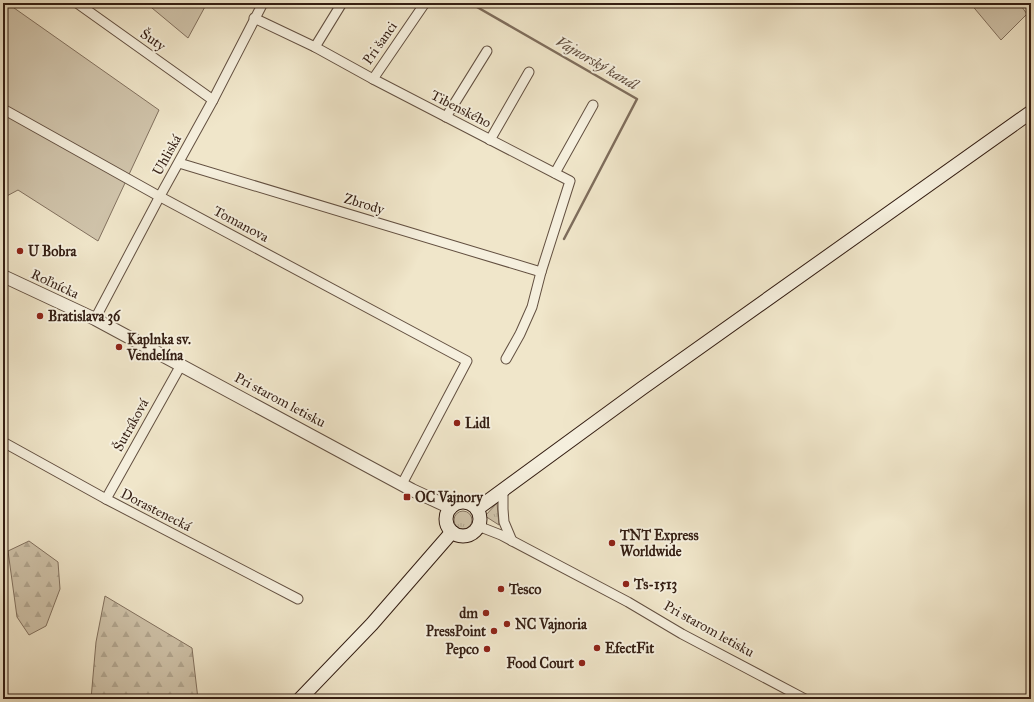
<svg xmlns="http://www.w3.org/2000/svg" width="1034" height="702" viewBox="0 0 1034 702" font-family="'IM FELL Great Primer',serif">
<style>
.grass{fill:url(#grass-tufts);stroke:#82715f}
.forest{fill:url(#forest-firs);stroke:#82715f}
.garden{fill:#d0c4ab;stroke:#82715f}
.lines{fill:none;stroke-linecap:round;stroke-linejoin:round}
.stream{stroke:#7e6d5c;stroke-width:2.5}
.minor-casing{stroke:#635041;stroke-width:11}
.tertiary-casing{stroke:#635041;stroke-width:14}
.secondary-casing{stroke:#341e13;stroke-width:15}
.minor{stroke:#f5efdd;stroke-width:9}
.tertiary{stroke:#f5efdd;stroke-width:12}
.secondary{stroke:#f5efdd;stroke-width:13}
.poi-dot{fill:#8f2418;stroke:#f5efdd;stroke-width:1.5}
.labels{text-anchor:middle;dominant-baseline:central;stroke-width:4;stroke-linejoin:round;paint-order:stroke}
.street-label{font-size:14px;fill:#341e13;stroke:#f5efdd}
.poi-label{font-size:14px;font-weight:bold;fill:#341e13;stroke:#f5efdd;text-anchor:start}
.water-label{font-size:15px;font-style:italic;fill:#5f4c3d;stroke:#f5efdd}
</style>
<defs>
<pattern id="grass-tufts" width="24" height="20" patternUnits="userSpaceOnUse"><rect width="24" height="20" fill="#d0c4ab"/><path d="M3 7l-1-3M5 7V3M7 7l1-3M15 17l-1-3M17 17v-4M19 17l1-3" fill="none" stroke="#b3a892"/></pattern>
<pattern id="forest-firs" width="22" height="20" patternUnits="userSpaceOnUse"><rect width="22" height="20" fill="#d0c4ab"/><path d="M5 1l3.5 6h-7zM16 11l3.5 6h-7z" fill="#b3a892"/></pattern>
</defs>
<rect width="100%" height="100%" fill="#f0e6ca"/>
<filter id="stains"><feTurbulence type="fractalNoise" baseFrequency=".005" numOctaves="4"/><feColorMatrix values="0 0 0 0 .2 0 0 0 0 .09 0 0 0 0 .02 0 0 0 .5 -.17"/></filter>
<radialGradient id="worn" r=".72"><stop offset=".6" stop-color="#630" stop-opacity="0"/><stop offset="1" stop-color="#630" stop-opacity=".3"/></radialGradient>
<g class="grass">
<path d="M497,503l2,22 -14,-9z"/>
<circle cx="463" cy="520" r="9"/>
</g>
<g class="forest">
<path d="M29,541l29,21 2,27 -14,37 -17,9 -12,-18 -9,-66z"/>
<path d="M105,596l87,52 6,51h-107l5,-57z"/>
</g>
<g class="garden">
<path d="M3,3h4l152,107 -61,131 -80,-51 -15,8z"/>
<path d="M146,3h61l-19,35z"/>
<path d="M970,3h49l8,11 -26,26z"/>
</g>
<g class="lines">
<path class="stream" d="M470,3l167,96 -73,140"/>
<g class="minor-casing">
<g id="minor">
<path d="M77,3l136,97"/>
<path d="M254,18l61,29 58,32 197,102 -29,91 -9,35 -12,27 -14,25"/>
<path d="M315,47l27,-44"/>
<path d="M373,79l52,-76"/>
<path d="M3,109l152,85 312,167 -65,123"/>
<path d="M446,117l41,-66"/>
<path d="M490,140l39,-68"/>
<path d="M179,163l362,109"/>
<path d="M555,173l38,-68"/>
<path d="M95,319l65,-123 53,-96 50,-97"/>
<path d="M3,442l103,57 192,100"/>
<path d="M503,490v19l1,13 8,19"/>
<path d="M106,499l75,-134"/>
<path d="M478,526l23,9 127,67 54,32 123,65"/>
</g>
</g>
<g class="tertiary-casing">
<path id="tertiary" d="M3,276l92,43 317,171 39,18"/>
</g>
<g class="secondary-casing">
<g id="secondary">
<circle cx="463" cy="519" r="17"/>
<path d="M477,509l164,-120 390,-277"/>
<path d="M300,699l72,-75 80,-92"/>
</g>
</g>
<use href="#minor" class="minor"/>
<use href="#tertiary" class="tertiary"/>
<use href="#secondary" class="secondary"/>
</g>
<g class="poi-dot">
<circle cx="20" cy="251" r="4"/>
<circle cx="40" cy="316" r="4"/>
<circle cx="119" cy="347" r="4"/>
<circle cx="457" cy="423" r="4"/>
<rect x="403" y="493" width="8" height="8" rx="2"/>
<circle cx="612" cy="543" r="4"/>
<circle cx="626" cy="584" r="4"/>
<circle cx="501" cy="589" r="4"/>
<circle cx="486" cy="613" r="4"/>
<circle cx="507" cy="624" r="4"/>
<circle cx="494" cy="631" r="4"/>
<circle cx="597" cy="648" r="4"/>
<circle cx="487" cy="649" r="4"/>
<circle cx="582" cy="663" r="4"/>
</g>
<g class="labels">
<g class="street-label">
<text transform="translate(153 40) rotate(35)">Šuty</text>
<text transform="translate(380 43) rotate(-55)">Pri šanci</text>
<text transform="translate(461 109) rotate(27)">Tibenského</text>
<text transform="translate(167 155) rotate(-61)">Uhliská</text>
<text transform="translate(364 204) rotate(17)">Zbrody</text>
<text transform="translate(241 224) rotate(28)">Tomanova</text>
<text transform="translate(55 284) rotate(25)">Roľnícka</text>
<text transform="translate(280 400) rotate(28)">Pri starom letisku</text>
<text transform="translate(131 425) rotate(-61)">Šutráková</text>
<text transform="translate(156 510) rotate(27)">Dorastenecká</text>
<text transform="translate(709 629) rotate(29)">Pri starom letisku</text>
</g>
<g class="poi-label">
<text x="28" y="251">U Bobra</text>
<text x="48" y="316">Bratislava 36</text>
<text x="127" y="339">Kaplnka sv.<tspan x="127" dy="16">Vendelína</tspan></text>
<text x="465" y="423">Lidl</text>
<text x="415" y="497">OC Vajnory</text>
<text x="620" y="535">TNT Express<tspan x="620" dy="16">Worldwide</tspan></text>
<text x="634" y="584">Ts-1513</text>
<text x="509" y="589">Tesco</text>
<text x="478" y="613" text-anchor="end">dm</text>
<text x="515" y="624">NC Vajnoria</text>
<text x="486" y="631" text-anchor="end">PressPoint</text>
<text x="605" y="648">EfectFit</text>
<text x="479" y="649" text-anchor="end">Pepco</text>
<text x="574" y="663" text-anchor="end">Food Court</text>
</g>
<g class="water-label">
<text transform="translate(597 63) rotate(30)">Vajnorský kanál</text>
</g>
</g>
<rect width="1034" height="702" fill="none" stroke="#f0e6ca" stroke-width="16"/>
<rect x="4" y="4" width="1026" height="694" fill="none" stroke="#341e13" stroke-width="2"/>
<rect x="8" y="8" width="1018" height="686" fill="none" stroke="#341e13"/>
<rect width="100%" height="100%" filter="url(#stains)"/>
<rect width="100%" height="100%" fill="url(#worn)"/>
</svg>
